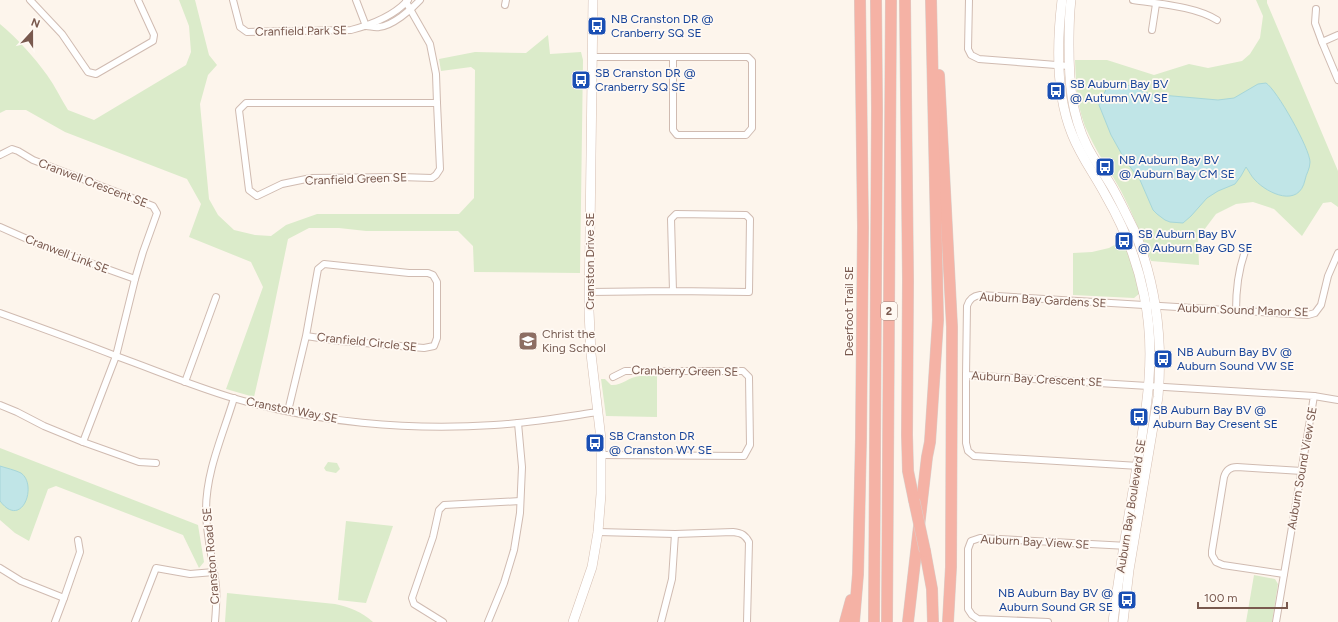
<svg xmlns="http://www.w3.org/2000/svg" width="1338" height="622" viewBox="0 0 1338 622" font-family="Figtree,sans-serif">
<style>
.green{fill:#dbebca}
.water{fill:#c0e5e7;stroke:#a6d6d9}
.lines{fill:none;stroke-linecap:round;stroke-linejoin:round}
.street-casing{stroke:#d0bbb1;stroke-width:8}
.secondary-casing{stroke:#d5beb1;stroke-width:10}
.highway-casing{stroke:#d9d1cd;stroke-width:12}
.street{stroke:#fff;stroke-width:6}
.secondary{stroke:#fff;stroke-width:9}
.highway{stroke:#f5b2a5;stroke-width:11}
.highway-bridge-casing{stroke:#d9d1cd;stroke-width:12;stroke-linecap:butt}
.highway-bridge{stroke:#f5b2a5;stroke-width:11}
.labels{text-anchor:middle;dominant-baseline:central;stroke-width:3.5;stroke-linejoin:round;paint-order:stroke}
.shield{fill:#fff9f3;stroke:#a18980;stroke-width:1}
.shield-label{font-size:11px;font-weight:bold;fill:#79594e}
.transit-label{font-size:12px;fill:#164399;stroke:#fff9f3;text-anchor:start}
.street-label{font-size:12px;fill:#79594e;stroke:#fff9f3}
.education-label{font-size:12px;fill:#785e54;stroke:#fff9f3;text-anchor:start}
</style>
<rect width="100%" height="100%" fill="#fdf5ec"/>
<g class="green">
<path d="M179,0h16l14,55 8,10 -9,10 -8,29 9,95 9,16 16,15 21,5 16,1 15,-11 31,-11h142l15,-16 1,-128 -4,-3 -30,4 -2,-12 36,-7 51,1 22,-18 2,19 31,-2 2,8 -3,213 -106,-1 -1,-26 -15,-15h-92l-27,-3h-30l-21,11 -20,97 -14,61 -28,-8 37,-102 -12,-25 -62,-25 12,-33 -14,-25 -122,-47 -39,-22h-20l-6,3v-89c18,15 34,33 47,51 8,11 14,24 21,35l26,10 92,-55 5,-13 -2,-26z"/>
<path d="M1256,0h11v3l71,168v36l-7,-5 -8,1 -21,33 -28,-27 -21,-7 -17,2 -20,10 -18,24 1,27 -48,-4c-9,-24 -18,-47 -30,-70 -10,-19 -23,-36 -32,-56 -12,-23 -13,-50 -14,-75h32l47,15 35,-11 19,4 34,-7 8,-7 10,-16 3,-22z"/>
<path d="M1125,239l15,54 -6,5 -61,-3v-42l19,-1 17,-4z"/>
<path d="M640,376h17v41l-51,-1 -5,-37h4l6,6c11,1 17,-8 29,-9z"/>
<path d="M0,448l198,77 6,37 -5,6 -16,-33 -127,-49 -8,3 -19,52 -14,-8 -15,-13z"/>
<path d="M328,462l9,1 3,6 -4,4 -10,-2 -2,-3z"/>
<path d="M346,521l47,5 -27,77 -28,-3z"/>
<path d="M1254,575l21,4 3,5 -6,38h-26z"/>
<path d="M227,593l108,11c15,3 27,8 38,18h-148z"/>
</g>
<g class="water">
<path d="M1113,83l12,1 25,10 68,6 16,-2 24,-14 8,-1c11,7 44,66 44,79 0,7 -4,12 -5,18 -6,28 -37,14 -50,0 -4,-4 -6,-9 -9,-13l-5,9 -6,8 -17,7 -11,7 -16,18 -8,7 -13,-1 -5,-2 -8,-6 -4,-4 -13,-30 -15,-20 -14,-25 -12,-30 1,-7 5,-6 2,-6z"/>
<path d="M0,466c6,2 15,4 21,7 17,12 1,57 -21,28z"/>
</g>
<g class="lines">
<g class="street-casing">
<g id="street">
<path d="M30,0l32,34 26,38 8,2 57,-33 1,-6 -16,-35"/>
<path d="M233,0l7,27 7,5 104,-2c19,-5 43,-14 57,-30"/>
<path d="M356,0l10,26"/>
<path d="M969,0l-1,49 3,6 8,4 90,7"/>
<path d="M1133,0c25,4 62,6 84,20"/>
<path d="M406,2l24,42 6,30 1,29"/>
<path d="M505,5l1,-5"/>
<path d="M1316,9l-1,14 7,19"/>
<path d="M366,26c4,0 9,2 13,1 13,-1 32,-17 41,-27"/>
<path d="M1152,30l4,-26"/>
<path d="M1338,35l-16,7 16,38"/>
<path d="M593,57h155l4,4v67l-6,7h-69l-4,-5v-73"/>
<path d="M246,103h191l3,66 -4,6 -4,3 -32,-1 -89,1 -29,6 -25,12 -8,-6 -10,-80z"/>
<path d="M0,155l12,-6 6,2 15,9 120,46 4,7 -14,39 -8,27 -19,77 -33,86 -39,-16 -27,-14 -17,-7"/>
<path d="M0,227l43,19 92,33"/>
<path d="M590,292l83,-1 76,1 1,-73 -4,-4 -70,-1 -5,5 2,72"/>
<path d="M1236,311c0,-22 2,-42 10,-62"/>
<path d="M0,313c39,14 78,28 116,43 39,14 77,30 117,42 82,24 175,33 261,27 35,-2 70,-8 104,-13"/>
<path d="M966,375l1,-69c2,-7 6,-10 13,-11l328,20 7,-2 6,-8 7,-29 10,-23"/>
<path d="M185,382l31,-85"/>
<path d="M1314,396l24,4"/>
<path d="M288,411l18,-75 12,-67 6,-5 85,9h19l5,2 4,7v56l-3,8 -10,2 -84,-7 -34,-5"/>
<path d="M83,442l56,20 17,1"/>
<path d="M602,455l142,1 6,-11 -1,-68 -6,-6h-118l-12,6"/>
<path d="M1139,466l-165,-10 -6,-5 -2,-8v-68l348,21 -38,226"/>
<path d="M598,532l77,2 58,-2c9,1 12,3 16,10l-2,80"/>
<path d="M0,568l21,13 43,17 -9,24"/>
<path d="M1284,574l-61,-9 -7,-3 -4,-7v-4l12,-74c2,-7 7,-10 13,-10l65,4"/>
<path d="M64,598l16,-46 -2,-12"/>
<path d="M135,622l21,-54 34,6 24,-2"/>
<path d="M215,622c1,-12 2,-24 1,-36 -3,-26 -10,-51 -10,-76 0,-39 17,-75 28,-112"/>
<path d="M443,622l-29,-18 -2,-6 21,-61 6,-27 5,-5 76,-4"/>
<path d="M488,622l16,-39 10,-33 6,-37 2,-46 -4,-44"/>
<path d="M661,622l11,-43 3,-45"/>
<path d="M1048,622l-70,-3 -6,-4 -4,-6v-60l3,-8 9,-3 148,8"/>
</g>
</g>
<g class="secondary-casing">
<g id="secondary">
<path d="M1062,0c-5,42 -6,95 10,134 9,23 23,41 34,62 18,31 31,64 38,99 13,60 2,118 -8,177 -8,50 -17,100 -23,150"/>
<path d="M1071,0c-2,15 -2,30 -2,45 0,35 2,69 18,101 7,14 17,27 25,41 8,14 15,29 22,43 22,53 29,110 24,167l-29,173 -6,52"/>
<path d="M573,622l19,-55 6,-35 3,-38v-55l-10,-85 -2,-43 4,-311"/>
</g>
</g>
<g class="highway-casing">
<g id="highway">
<path d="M905,0l3,280 -1,155 1,36 6,29"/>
<path d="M939,75l13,252 -1,240 -3,55"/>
<path d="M925,551l7,38 1,33"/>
<path d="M845,622l6,-22"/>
<path d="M854,622l4,-48 3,-136 2,-211 -3,-227"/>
<path d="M874,622l3,-513 -1,-109"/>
<path d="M887,622l4,-622"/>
<path d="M908,622l19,-165 3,-15 8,-122 -7,-320"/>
</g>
</g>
<use href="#street" class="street"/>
<use href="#secondary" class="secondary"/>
<use href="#highway" class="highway"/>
<g class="highway-bridge-casing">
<path id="highway-bridge" d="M914,500l11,51"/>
</g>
<use href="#highway-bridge" class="highway-bridge"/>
</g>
<defs>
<g id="bus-square" transform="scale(1)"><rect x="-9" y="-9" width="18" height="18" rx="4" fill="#1a4fb4" stroke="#fff9f3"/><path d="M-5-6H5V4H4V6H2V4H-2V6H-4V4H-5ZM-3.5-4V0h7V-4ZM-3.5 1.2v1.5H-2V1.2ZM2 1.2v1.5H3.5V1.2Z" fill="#fff"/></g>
<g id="school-square" transform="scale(1)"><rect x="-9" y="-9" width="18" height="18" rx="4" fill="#8d6e63" stroke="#fff9f3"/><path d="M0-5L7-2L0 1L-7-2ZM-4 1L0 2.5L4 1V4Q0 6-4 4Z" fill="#fff"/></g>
</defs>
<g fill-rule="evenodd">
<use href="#bus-square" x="597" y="26"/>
<use href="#bus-square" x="581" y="80"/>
<use href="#bus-square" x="1056" y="91"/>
<use href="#bus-square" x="1105" y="167"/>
<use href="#bus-square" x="1124" y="241"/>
<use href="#school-square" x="528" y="341"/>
<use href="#bus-square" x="1163" y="359"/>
<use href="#bus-square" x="1139" y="417"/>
<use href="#bus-square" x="595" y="443"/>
<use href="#bus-square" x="1127" y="600"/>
</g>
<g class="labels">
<rect class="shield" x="881" y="302" width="16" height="18" rx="3"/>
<g class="shield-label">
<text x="889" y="311">2</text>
</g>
<g class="transit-label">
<text x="611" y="19">NB Cranston DR @<tspan x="611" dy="14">Cranberry SQ SE</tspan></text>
<text x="595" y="73">SB Cranston DR @<tspan x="595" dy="14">Cranberry SQ SE</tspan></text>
<text x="1070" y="84">SB Auburn Bay BV<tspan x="1070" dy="14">@ Autumn VW SE</tspan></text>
<text x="1119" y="160">NB Auburn Bay BV<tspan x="1119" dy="14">@ Auburn Bay CM SE</tspan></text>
<text x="1138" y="234">SB Auburn Bay BV<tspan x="1138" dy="14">@ Auburn Bay GD SE</tspan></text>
<text x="1177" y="352">NB Auburn Bay BV @<tspan x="1177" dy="14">Auburn Sound VW SE</tspan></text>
<text x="1153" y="410">SB Auburn Bay BV @<tspan x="1153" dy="14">Auburn Bay Cresent SE</tspan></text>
<text x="609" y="436">SB Cranston DR<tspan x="609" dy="14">@ Cranston WY SE</tspan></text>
<text x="1113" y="593" text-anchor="end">NB Auburn Bay BV @<tspan x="1113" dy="14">Auburn Sound GR SE</tspan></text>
</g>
<g class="street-label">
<text transform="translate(301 31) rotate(-1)">Cranfield Park SE</text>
<text transform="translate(356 179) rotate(-2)">Cranfield Green SE</text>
<text transform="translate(93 183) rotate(21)">Cranwell Crescent SE</text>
<text transform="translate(67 254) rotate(21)">Cranwell Link SE</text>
<text transform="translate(590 261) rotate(-90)">Cranston Drive SE</text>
<text transform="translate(1043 300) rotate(3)">Auburn Bay Gardens SE</text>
<text transform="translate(1243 310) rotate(2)">Auburn Sound Manor SE</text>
<text transform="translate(849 311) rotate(-90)">Deerfoot Trail SE</text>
<text transform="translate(367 342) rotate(6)">Cranfield Circle SE</text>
<text transform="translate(685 371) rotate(1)">Cranberry Green SE</text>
<text transform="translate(1037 379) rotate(3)">Auburn Bay Crescent SE</text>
<text transform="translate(292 410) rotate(11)">Cranston Way SE</text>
<text transform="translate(1302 468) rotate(-80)">Auburn Sound View SE</text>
<text transform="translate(1131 506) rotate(-81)">Auburn Bay Boulevard SE</text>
<text transform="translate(1035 542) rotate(3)">Auburn Bay View SE</text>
<text transform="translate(211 556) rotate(-95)">Cranston Road SE</text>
</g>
<g class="education-label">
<text x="542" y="334">Christ the<tspan x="542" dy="14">King School</tspan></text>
</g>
</g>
<g transform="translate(32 32) rotate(21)" stroke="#fff9f3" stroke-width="3" paint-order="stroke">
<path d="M0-3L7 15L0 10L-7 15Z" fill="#79594e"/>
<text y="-6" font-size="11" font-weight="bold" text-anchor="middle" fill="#79594e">N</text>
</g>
<path d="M1198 602v6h89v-6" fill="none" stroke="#79594e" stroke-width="2"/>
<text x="1204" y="602" font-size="12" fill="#79594e" stroke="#fff9f3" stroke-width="3" paint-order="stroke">100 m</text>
</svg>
